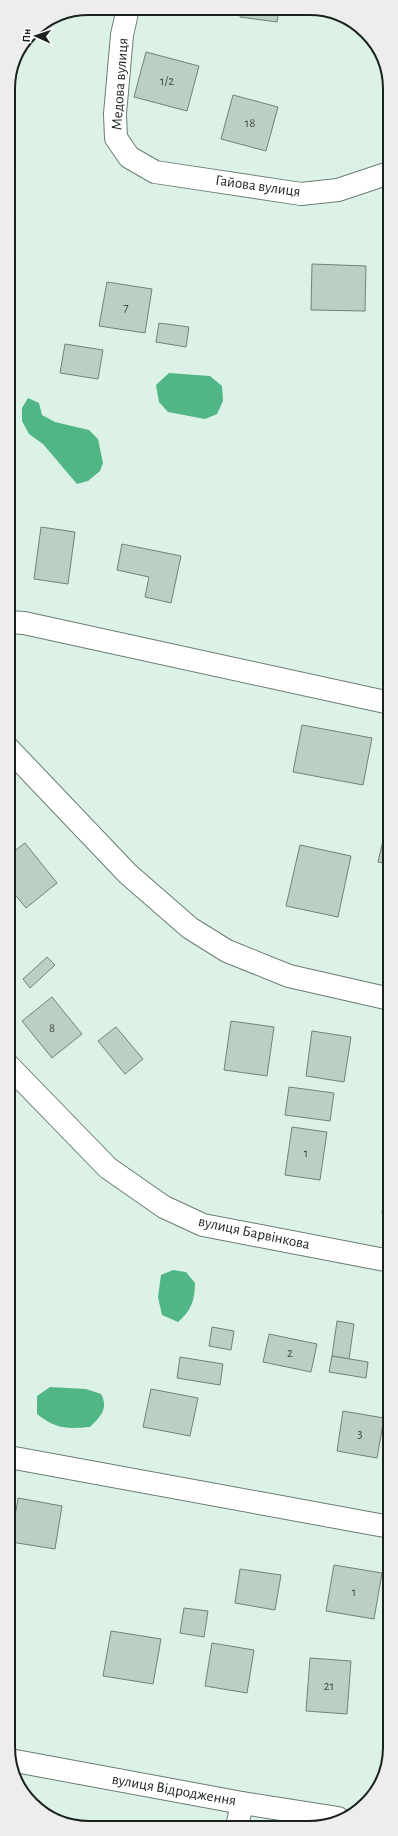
<svg xmlns="http://www.w3.org/2000/svg" width="398" height="1836" viewBox="0 0 398 1836" font-family="'Alegreya Sans',sans-serif">
<style>
.water{fill:#51b686}
.building{fill:#bbcfc4;stroke:#708378}
.lines{fill:none;stroke-linecap:round;stroke-linejoin:round}
.minor-casing{stroke:#6b7d73;stroke-width:24}
.minor{stroke:#fff;stroke-width:22}
.labels{text-anchor:middle;dominant-baseline:central;stroke-width:3;stroke-linejoin:round;paint-order:stroke}
.number-label{font-size:13px;fill:#424d48}
.street-label{font-size:15px;fill:#1a221e;stroke:#fff}
.rim{fill:none;stroke:#1a221e;stroke-width:2}
</style>
<rect width="100%" height="100%" fill="#ddf2e6"/>
<g class="water">
<path d="M169,373l41,3 12,10 1,15 -6,13 -12,5 -37,-7 -9,-10 -3,-17z"/>
<path d="M28,398l11,5 3,12 13,7 34,8 9,9 5,24 -3,8 -12,10 -11,3 -34,-40 -14,-10 -7,-13v-13z"/>
<path d="M173,1270l13,2 9,11c0,17 -4,28 -17,39l-16,-7 -4,-18 3,-22z"/>
<path d="M50,1387l36,2 15,5c8,15 -1,23 -11,33 -24,2 -34,2 -53,-13v-18z"/>
</g>
<g class="building">
<path d="M206,9l22,1 -1,3z"/>
<path d="M241,10h38l-2,12 -37,-5z"/>
<path d="M146,52l53,14 -12,45 -53,-14z"/>
<path d="M233,95l45,12 -12,44 -45,-12z"/>
<path d="M312,264l54,2 -1,45 -54,-1z"/>
<path d="M107,282l45,7 -7,44 -46,-7z"/>
<path d="M159,323l30,4 -3,20 -30,-5z"/>
<path d="M65,344l38,6 -5,29 -38,-6z"/>
<path d="M41,527l34,5 -7,52 -34,-5z"/>
<path d="M122,544l59,12 -10,47 -26,-6 4,-20 -32,-7z"/>
<path d="M302,725l70,13 -9,47 -70,-13z"/>
<path d="M389,815h1v49l-12,-2z"/>
<path d="M25,843l32,40 -31,25 -18,-22v-30z"/>
<path d="M300,845l51,11 -13,61 -52,-11z"/>
<path d="M47,957l8,8 -25,23 -7,-9z"/>
<path d="M52,997l30,37 -30,24 -30,-37z"/>
<path d="M231,1021l43,6 -7,49 -43,-6z"/>
<path d="M116,1027l27,32 -18,15 -27,-33z"/>
<path d="M312,1031l39,6 -7,45 -38,-6z"/>
<path d="M390,1080v33l-6,-1z"/>
<path d="M289,1087l45,6 -4,28 -45,-6z"/>
<path d="M292,1127l35,5 -7,48 -35,-5z"/>
<path d="M388,1170h2v44l-8,-1z"/>
<path d="M337,1321l17,3 -5,35 -17,-3z"/>
<path d="M212,1327l22,4 -3,19 -22,-4z"/>
<path d="M269,1334l48,10 -6,28 -48,-10z"/>
<path d="M332,1356l36,6 -2,16 -37,-6z"/>
<path d="M180,1357l43,7 -3,21 -43,-7z"/>
<path d="M151,1389l47,9 -8,38 -47,-9z"/>
<path d="M343,1411l41,7 -7,40 -40,-7z"/>
<path d="M18,1498l44,8 -7,43 -44,-7z"/>
<path d="M334,1565l48,8 -8,46 -48,-8z"/>
<path d="M240,1569l41,6 -6,35 -40,-7z"/>
<path d="M184,1608l24,3 -4,26 -24,-4z"/>
<path d="M111,1631l50,8 -8,45 -50,-8z"/>
<path d="M212,1643l42,7 -7,43 -42,-7z"/>
<path d="M310,1658l41,3 -4,53 -41,-3z"/>
</g>
<g class="lines">
<g class="minor-casing">
<g id="minor">
<path d="M128,8l-6,27 -7,79 1,24 13,19 26,15 146,22 37,-4 51,-17"/>
<path d="M8,622l16,1 366,80"/>
<path d="M8,748l120,126 62,54 37,23 62,25 101,23"/>
<path d="M8,1065l100,103 56,39 39,18 187,36"/>
<path d="M9,1457l381,70"/>
<path d="M10,1760l232,43 96,15"/>
<path d="M237,1827l5,-24"/>
</g>
</g>
<use href="#minor" class="minor"/>
</g>
<g class="labels">
<g class="number-label">
<text x="167" y="81">1/2</text>
<text x="250" y="123">18</text>
<text x="126" y="307">7</text>
<text x="52" y="1028">8</text>
<text x="306" y="1153">1</text>
<text x="290" y="1353">2</text>
<text x="360" y="1434">3</text>
<text x="354" y="1592">1</text>
<text x="329" y="1686">21</text>
</g>
<g class="street-label">
<text transform="translate(120 84) rotate(-86)">Медова вулиця</text>
<text transform="translate(258 186) rotate(8)">Гайова вулиця</text>
<text transform="translate(254 1233) rotate(12)">вулиця Барвінкова</text>
<text transform="translate(174 1790) rotate(10)">вулиця Відродження</text>
</g>
</g>
<path d="M0 0H398V1836H0ZM89 15H309A74 74 0 0 1 383 89V1747A74 74 0 0 1 309 1821H89A74 74 0 0 1 15 1747V89A74 74 0 0 1 89 15Z" fill="#ededed" fill-rule="evenodd"/>
<path class="rim" d="M89 15H309A74 74 0 0 1 383 89V1747A74 74 0 0 1 309 1821H89A74 74 0 0 1 15 1747V89A74 74 0 0 1 89 15Z"/>
<g transform="translate(36 36) rotate(273)" stroke="#ffffff" stroke-width="3" paint-order="stroke">
<path d="M0-3L7 15L0 10L-7 15Z" fill="#1a221e"/>
<text y="-6" font-size="11" font-weight="bold" text-anchor="middle" fill="#1a221e">Пн</text>
</g>
</svg>
